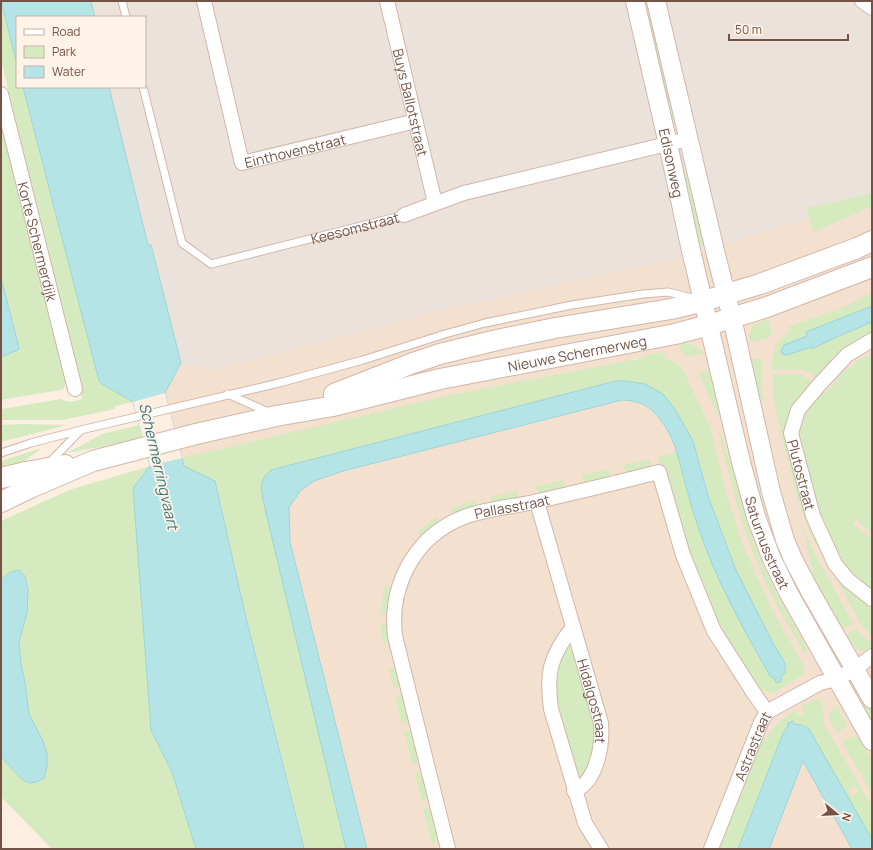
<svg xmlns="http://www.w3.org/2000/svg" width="873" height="850" viewBox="0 0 873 850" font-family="Manrope,sans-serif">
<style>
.residential{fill:#f4e0cf}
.industrial{fill:#ebe2dc}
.green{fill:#d5eabf;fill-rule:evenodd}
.water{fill:#b5e4e6;stroke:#9bd5d8}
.pier{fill:#fcefe1}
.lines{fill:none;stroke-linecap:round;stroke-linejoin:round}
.service-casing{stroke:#d0b7ab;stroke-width:9}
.minor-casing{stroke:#d0b7ab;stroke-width:16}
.tertiary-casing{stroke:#d0b7ab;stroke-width:20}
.secondary-casing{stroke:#d3b6a7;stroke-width:22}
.service{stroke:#fff;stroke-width:7}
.minor{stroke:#fff;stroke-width:14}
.tertiary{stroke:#fff;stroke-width:18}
.secondary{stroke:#fff;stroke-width:20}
.labels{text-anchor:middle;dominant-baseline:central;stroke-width:3.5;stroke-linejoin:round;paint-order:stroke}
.street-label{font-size:14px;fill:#745347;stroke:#fff3e7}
.water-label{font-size:15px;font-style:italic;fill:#3b767a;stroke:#fff3e7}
</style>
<rect width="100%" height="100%" fill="#fcefe1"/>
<path class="residential" d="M67,1h805v848h-545l-100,-390 -42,11 -96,-383h56v-70h-74z"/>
<path class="industrial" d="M91,1h781v198l-197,60 -223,49 -238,62 -33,-7 -30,-118h-3l-39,-158h36v-70h-50z"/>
<g class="green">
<path d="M642,1h10l27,118 -11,3z"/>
<path d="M1,3l16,61v23h6l76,294 3,3 31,18 -18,4v3l-52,11h-62v-11l60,-10c7,5 14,2 21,0l-23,-104 -35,-135 -23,-101z"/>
<path d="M1,109l14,74 9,32 45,164 -6,10 -3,1 -59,10v-43l16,-7 2,-2 -18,-70z"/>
<path d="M691,170l16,74 -9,2 -17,-74z"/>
<path d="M872,193v13l-58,26 -7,-24z"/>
<path d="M872,293v13l-65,26 1,4 -24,9 -2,6 1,2 4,2 25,-8 1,2 28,-14 31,-13v12c-25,14 -38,21 -56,44l-13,-9 -31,1c0,-15 3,-31 18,-38l-2,-5 51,-18z"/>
<path d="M768,320l4,13 -4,5 -20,5 2,-11 4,-8z"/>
<path d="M680,342l13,3 11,8 -16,4 -7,-5z"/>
<path d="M665,352l-1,6 9,3 9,7 29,61 15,64 16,50 29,65 33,58v8l-31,19 -6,-1 -3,-2 -2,1 -3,-4 -4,3c-18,-34 -37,-66 -51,-102 -16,-39 -27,-81 -39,-122l-5,-1 -2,-8 19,-5c7,25 13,50 21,74 17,53 45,102 72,150l5,3 1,4 6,-2 -1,-4 2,-2 2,-12 -12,-20 -37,-73 -28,-74 -15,-56 -56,-58 -11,-1h-10l-345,89 -10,15 3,19 82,345h-42l-59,-235 -30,-133 -31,-15 -2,-8 264,-62 180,-35 15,-2 6,3 -6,-4v-2z"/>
<path d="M872,354v179l-13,-10 1,-2 -3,-2 -4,5 19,15v53l-21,-18 -11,-14 -22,-48 -17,-64 -2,-12 2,-16 22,-30 4,3 14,-19 15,-11v-2z"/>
<path d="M761,358l2,42 -4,1 -9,-41z"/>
<path d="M712,369l16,67 -30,-63z"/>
<path d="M801,374l12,9 -20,28 26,135 -2,1 -12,-26 -11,-34 -21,-88v-24z"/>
<path d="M20,424l47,1 -66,17v-17z"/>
<path d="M139,425l3,13 -41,9 -34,6 35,-19z"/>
<path d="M717,427c16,35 22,72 34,108 14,41 36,78 57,115l-4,3c-16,-28 -33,-56 -45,-86 -20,-45 -30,-93 -42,-140z"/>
<path d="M42,448l-23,17 -18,5v-9z"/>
<path d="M650,459l1,8 -23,7 -2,-2 -3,-7z"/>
<path d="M150,466l1,264 21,42 24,77h-144l-51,-52v-40l22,23 12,-54 -6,-12 -4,-32 -4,-18 -2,-22 8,-30 -17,-40 -9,8v-59l68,-31z"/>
<path d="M609,469l1,7 -2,2 -22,5 -3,-3 -1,-5z"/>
<path d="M563,480l1,7 -2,3 -21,4 -3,-1 -2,-7z"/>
<path d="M517,491l1,7 -27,6 -1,-7z"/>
<path d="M475,500l2,5 -1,3 -22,8 -4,-7z"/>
<path d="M437,516l3,6 -17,16 -3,-2 -3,-4z"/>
<path d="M800,524l19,37 34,63 -10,5 -29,-51 -9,-40z"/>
<path d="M837,576l35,32v26l-9,-6 -28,-51z"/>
<path d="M385,585l7,3 -4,26 -8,1z"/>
<path d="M380,623l8,1 2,17 -7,3z"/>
<path d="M857,629l2,4 13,10v5c-15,7 -19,-2 -26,-13z"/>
<path d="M571,643c9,30 25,67 24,98 0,14 -8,28 -15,40l-22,-77c-2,-17 -2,-49 13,-61z"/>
<path d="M396,668l5,17 -2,2 -5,1 -5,-18z"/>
<path d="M853,680l19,28v23l-23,-50z"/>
<path d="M401,695h3l6,25 -8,4 -7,-28z"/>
<path d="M814,699l8,1 2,24 48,83v32l-63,-110 -11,-5h-4l-1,-3 -10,12 -45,116h-20l44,-112 4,2c7,-14 17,-21 30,-29l3,6 5,-3 -3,-6zM854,787l4,1v4l-5,4 -5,-4 2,-4z"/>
<path d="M839,706l1,7 8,13 -11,7 -7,-12 -1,-9z"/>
<path d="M410,730l2,1 8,31 -7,4 -9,-35z"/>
<path d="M853,736l7,3 12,21v34l-30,-52z"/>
<path d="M420,772l2,1 7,25 -2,2 -5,1 -7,-28z"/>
<path d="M429,808h3l8,32 -8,4 -9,-35z"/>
</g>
<g class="water">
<path d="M1,1h90l4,16h-78v47z"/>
<path d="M23,87h86l39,158h3l30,118 -16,30 19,73 31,15 30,133 59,235h-108l-24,-77 -21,-42 -18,-242 17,-22 -17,-64 -31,-18 -3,-3z"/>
<path d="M1,278l18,70 -1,2 -17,7z"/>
<path d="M872,306v16l-31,13 -29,14 -1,-2 -24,8 -5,-1 -1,-3 3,-6 23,-9 -1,-4z"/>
<path d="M616,381h10l19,3 18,10 12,15 18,32 15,55 28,74 37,73 12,20v9l-4,5 1,4 -6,2 -1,-4 -5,-3c-27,-48 -55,-97 -72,-150 -7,-19 -12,-39 -17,-59 -4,-14 -7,-27 -15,-39 -12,-19 -21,-27 -44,-28l-279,71 -29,10 -13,9 -12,17 1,35 77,307h-21l-82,-345c-3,-15 -6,-23 7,-34z"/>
<path d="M19,570l6,6 3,14 -1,22 -8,30 2,22 4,18 4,32 14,27 4,13v13l-3,11 -7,4 -7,1 -7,-3 -22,-23v-177l9,-8z"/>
<path d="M793,721l1,3 8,1 7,4 63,110v10h-20l-49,-88 -34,88h-31l45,-116 5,-7v-3z"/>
</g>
<path class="pier" d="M165,393l17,65 -32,8 -17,-64z"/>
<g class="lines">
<g class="service-casing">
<g id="service">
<path d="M122,1l4,16"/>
<path id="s1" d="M143,87l39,156 29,21 193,-49"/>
<path d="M228,394l40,18"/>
<path d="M1,453l30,-10 50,-13 198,-47 84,-23 82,-26 40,-11 87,-18 71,-11 25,-2 24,6"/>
<path d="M48,464l33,-34"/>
</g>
</g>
<g class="minor-casing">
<g id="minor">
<path id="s2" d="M204,1l38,162 174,-42"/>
<path id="s3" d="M387,1l48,202"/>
<path d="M862,1l10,7"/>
<path id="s4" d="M1,94l74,295"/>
<path d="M404,215l60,-22 224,-54"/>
<path id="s5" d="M872,340l-25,15 -28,30 -21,25 -7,23 22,83 22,48 13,16 24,19"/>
<path id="s6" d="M537,502l64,221c2,22 -4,59 -27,68"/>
<path d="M573,627c-23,29 -27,46 -22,82l34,114 16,26"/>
<path id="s7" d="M448,849l-53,-213c-6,-51 20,-100 69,-119 24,-9 50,-10 74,-16 40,-9 81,-19 121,-29l24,83 31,76 39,61 14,20"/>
<path id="s8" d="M711,849l50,-127 6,-10 53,-29 16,-4 19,-10 17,-13"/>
</g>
</g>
<g class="tertiary-casing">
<g id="tertiary">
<path id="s9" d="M635,1l33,143 22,102 51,216 15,55 15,40 17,35 84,149"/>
<path d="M656,1l60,254 16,63 39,174 14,48 8,19 18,34 61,106"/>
</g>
</g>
<g class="secondary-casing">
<g id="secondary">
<path d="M334,394l79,-31 27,-9 57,-14 58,-12 116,-19 33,-8 56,-17 97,-36 15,-7"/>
<path d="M1,478l25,-6 39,-7"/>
<path id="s10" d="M1,502l29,-14 63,-27 103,-27 80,-18 57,-10 107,-27 235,-45 34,-9 58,-18 105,-40"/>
</g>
</g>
<use href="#service" class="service"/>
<use href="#minor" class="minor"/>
<use href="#tertiary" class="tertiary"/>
<use href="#secondary" class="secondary"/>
</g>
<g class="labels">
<g class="street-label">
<text stroke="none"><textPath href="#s3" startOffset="104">Buys Ballotstraat</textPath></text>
<text stroke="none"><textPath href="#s2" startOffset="221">Einthovenstraat</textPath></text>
<text stroke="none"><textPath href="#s9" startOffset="166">Edisonweg</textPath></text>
<text stroke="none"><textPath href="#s1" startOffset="345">Keesomstraat</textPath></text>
<text stroke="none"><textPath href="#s4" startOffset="152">Korte Schermerdijk</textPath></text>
<text stroke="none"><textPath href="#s10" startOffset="597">Nieuwe Schermerweg</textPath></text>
<text stroke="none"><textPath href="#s5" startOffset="170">Plutostraat</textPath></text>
<text stroke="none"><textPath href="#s7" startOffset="417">Pallasstraat</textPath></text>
<text stroke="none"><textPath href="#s9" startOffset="558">Saturnusstraat</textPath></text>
<text stroke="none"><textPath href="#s6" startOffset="207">Hidalgostraat</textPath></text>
<text stroke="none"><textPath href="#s8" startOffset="111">Astrastraat</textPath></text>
</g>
<g class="water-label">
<text transform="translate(159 466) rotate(77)">Schermerringvaart</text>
</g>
</g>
<rect width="873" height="850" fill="none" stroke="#745347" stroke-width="4"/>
<rect x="16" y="16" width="130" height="72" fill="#fff3e7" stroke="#c7b3a7"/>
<rect x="24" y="29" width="20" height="6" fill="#ffffff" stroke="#c7b3a7"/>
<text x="52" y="36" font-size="12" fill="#745347">Road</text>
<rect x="24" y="46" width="20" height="12" fill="#d5eabf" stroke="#c7b3a7"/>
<text x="52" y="56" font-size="12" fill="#745347">Park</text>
<rect x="24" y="66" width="20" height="12" fill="#b5e4e6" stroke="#c7b3a7"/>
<text x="52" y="76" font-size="12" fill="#745347">Water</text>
<g transform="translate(837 814) rotate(108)" stroke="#fff3e7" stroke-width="3" paint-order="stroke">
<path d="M0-3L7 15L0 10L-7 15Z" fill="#745347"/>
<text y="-6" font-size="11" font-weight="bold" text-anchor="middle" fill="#745347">N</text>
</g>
<path d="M729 34v6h119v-6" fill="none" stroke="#745347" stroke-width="2"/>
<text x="735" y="34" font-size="12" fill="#745347" stroke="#fff3e7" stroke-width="3" paint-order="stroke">50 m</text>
</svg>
